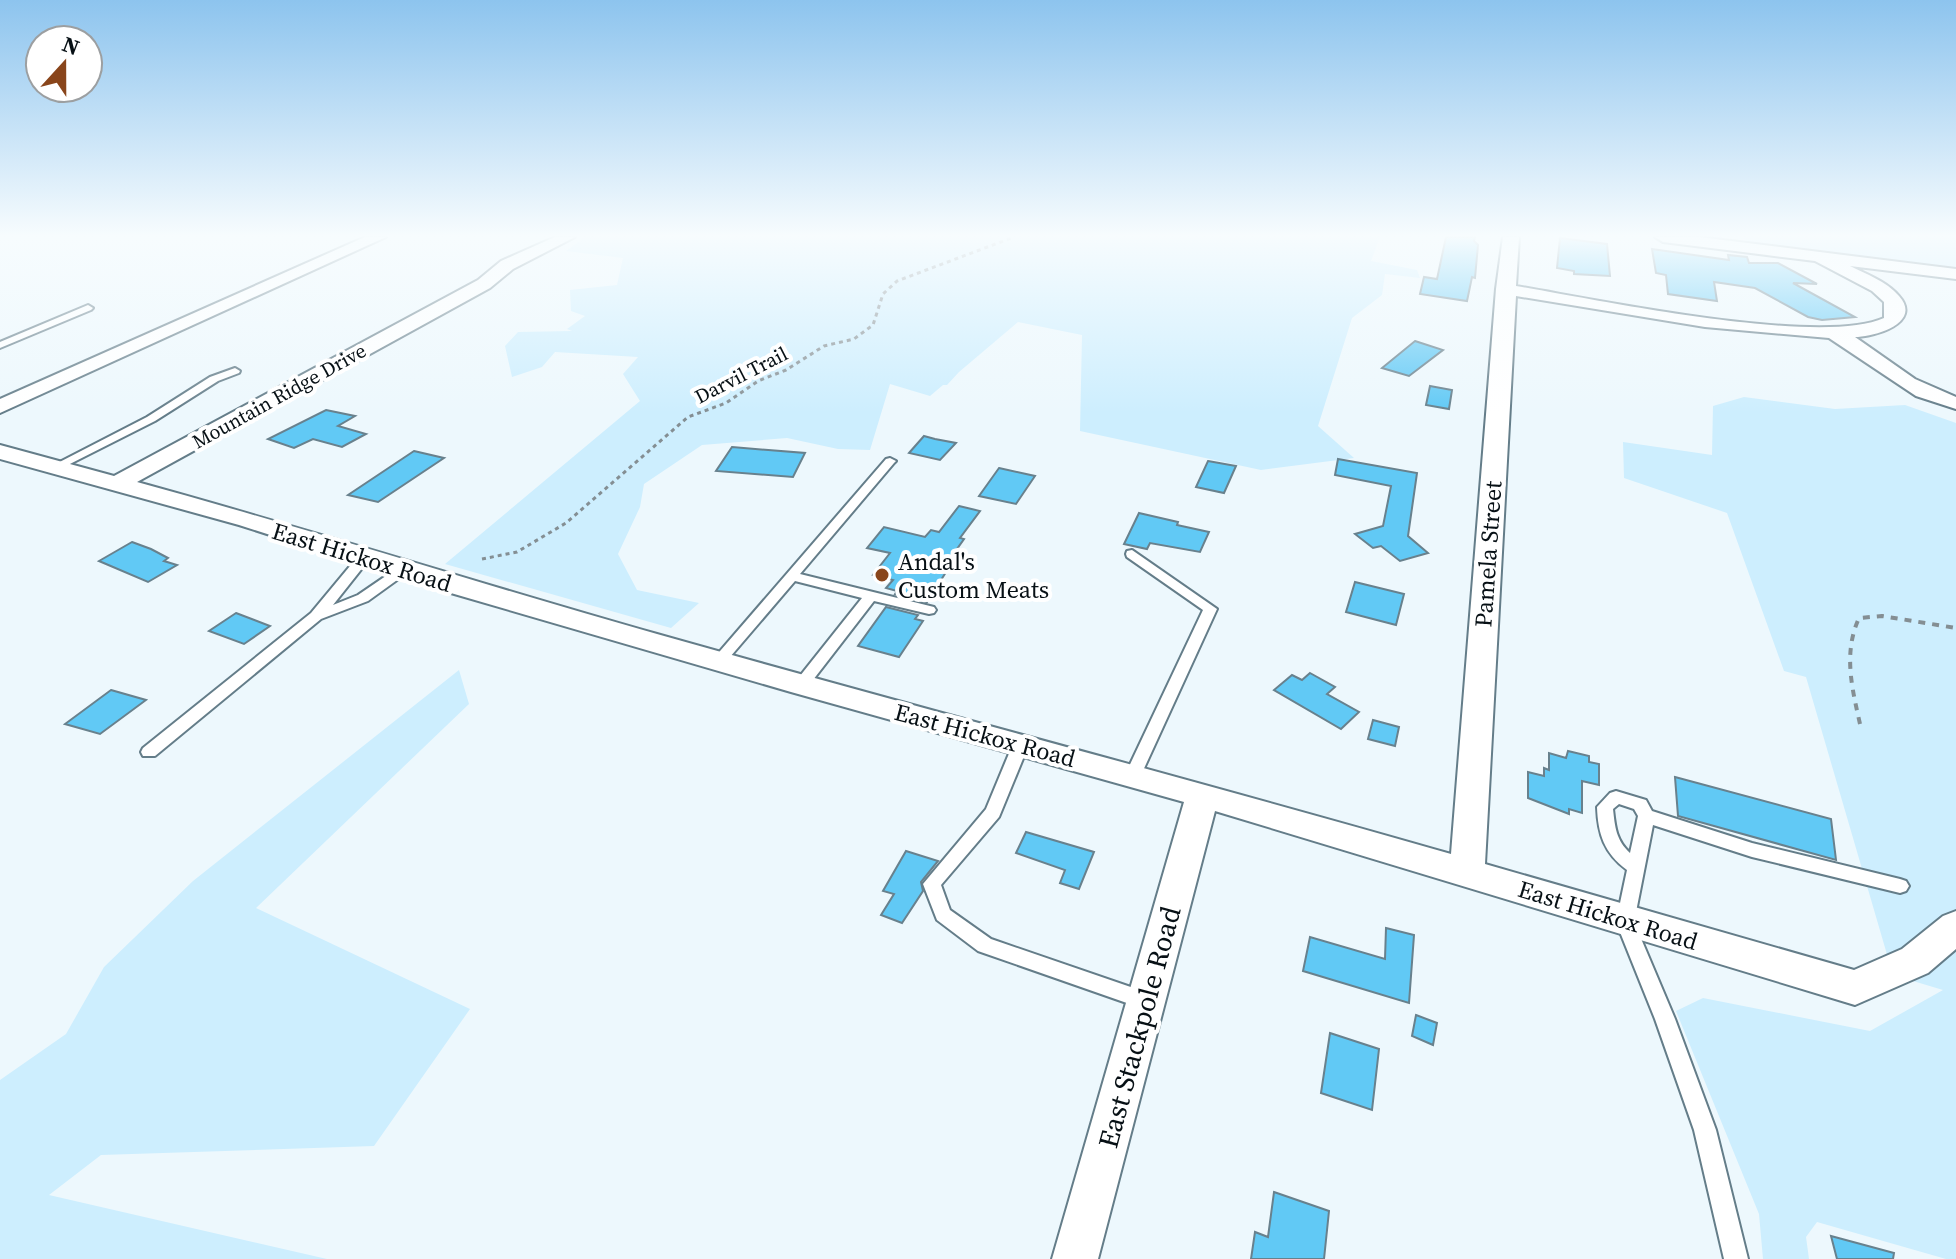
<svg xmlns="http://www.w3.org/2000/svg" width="1956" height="1259" viewBox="0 0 1956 1259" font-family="'Source Serif 4',serif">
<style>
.green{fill:#cdeefe}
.building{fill:#61c9f5;stroke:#68818d;stroke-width:2}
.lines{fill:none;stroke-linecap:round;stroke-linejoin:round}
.service-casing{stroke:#647d89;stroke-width:4}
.minor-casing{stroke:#647d89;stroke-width:4}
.path-far1{stroke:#848e93;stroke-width:3;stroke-dasharray:4 4;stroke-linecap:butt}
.path{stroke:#848e93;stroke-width:4;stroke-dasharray:7 7;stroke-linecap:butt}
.service{fill:#fff;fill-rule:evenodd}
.minor{fill:#fff;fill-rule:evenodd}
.poi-dot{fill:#89451b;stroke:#fff;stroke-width:3}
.labels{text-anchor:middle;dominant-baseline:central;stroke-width:8;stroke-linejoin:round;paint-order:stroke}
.far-street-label{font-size:20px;fill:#071015;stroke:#fff}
.street-label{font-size:24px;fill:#071015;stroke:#fff}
.poi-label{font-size:24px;fill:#071015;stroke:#fff;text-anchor:start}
.near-street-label{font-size:28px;fill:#071015;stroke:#fff}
</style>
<rect width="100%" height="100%" fill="#edf8fd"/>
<g class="green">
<path d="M585,237h795l-9,24 46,9 3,8 -35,-4 -3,21 -30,23 -34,108 36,32 -93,12 -181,-39 2,-96 -64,-13 -59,50 -12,13h-4l-13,11 -40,-12 -20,66 -32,-1 -51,-11 -85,7 -58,39 -4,23 -22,47 19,36 62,13 -28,25 -226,-64 195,-163 -17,-27 15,-17 -83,-5 -13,15 -30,10 -7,-31 13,-14 54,-1 -5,-2 18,-13 -14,-5 -1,-21 47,-5 6,-27 -57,-7z"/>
<path d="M1743,237h213v33l-207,-27z"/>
<path d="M1744,397l91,12 70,-4 51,18v836h-10l-129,-37 -11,15 3,22h-46l-4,-45 -83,-203 27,-13 167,33 73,-41 -50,-15 -87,-298 -22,-6 -57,-158 -103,-35 -1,-36 89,13 1,-49z"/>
<path d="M459,670l10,34 -213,204 214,101 -96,137 -273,9 -52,40 278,64h-327v-179l66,-46 38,-67 89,-86z"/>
</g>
<g class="building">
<path d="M1446,237h29l-1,4 4,4 -3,33 -3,-1 -5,24 -47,-7 4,-17 13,2z"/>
<path d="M1560,238l47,6 3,32 -36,-2v-3l-17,-3z"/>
<path d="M1652,249l77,11 -1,-5 19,2 2,6h29l39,21 -24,-1 62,34 -33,3 -14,-3 -53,-29 -41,-6 3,19 -49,-7 -2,-19 -10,-2z"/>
<path d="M1415,341l28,9 -34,26 -27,-8z"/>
<path d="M1430,386l22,4 -3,19 -23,-4z"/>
<path d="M326,410l29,6 -17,10 28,8 -24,13 -29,-8 -19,9 -26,-9z"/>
<path d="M924,436l11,3 21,4 -16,17 -31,-7z"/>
<path d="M732,447l73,6 -12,24 -77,-6z"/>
<path d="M414,451l30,7 -66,44 -30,-7z"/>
<path d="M1338,459l79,14 -9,63 20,17 -28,8 -19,-15 -8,2 -18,-14 28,-8 8,-40 -56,-11z"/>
<path d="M1208,461l28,5 -12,27 -28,-6z"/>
<path d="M999,468l36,8 -19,28 -37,-8z"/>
<path d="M959,506l21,5 -20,27 4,1 -7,10 3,1 -33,52 -32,-8 2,-3 -11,-3 7,-8 -20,-5 17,-22 -23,-5 17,-21 41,10 6,-7 8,2z"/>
<path d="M1139,513l39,9 -1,3 32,7 -9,20 -50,-9 -3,6 -23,-5z"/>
<path d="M132,542l19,7 17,9 -4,3 13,4 -29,17 -49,-21z"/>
<path d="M1355,582l49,12 -8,31 -50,-13z"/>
<path d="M886,607l32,8 -3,4 8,2 -24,36 -41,-11z"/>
<path d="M236,613l34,13 -26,18 -35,-13z"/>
<path d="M1310,673l25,14 -8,7 32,18 -18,17 -67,-39 18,-15 10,5z"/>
<path d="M111,690l35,10 -46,34 -35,-10z"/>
<path d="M1373,720l26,7 -4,19 -27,-7z"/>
<path d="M1568,751l21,5v6l10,2v21l-17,-4v32l-13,-4v5l-41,-16v-26l16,4v-8l5,2v-17l17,5z"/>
<path d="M1675,777l156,42 5,41 -158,-44z"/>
<path d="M1026,832l68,20 -15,37 -19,-6 5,-13 -49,-17z"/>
<path d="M906,851l32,10 -17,21 2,9 -21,32 -21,-8 13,-21 -11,-3z"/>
<path d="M1386,928l28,7 -5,68 -106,-32 7,-34 75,22z"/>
<path d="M1416,1015l21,8 -4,22 -21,-9z"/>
<path d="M1330,1033l49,16 -7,61 -51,-17z"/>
<path d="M1274,1192l55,19 -5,48h-73l4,-27 13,5z"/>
<path d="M1831,1236l63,17 -1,6h-56z"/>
</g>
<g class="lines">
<g class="service-casing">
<g id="service">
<path d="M88,305l5,3 -2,2 -91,38v-6z"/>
<path d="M235,368l5,3 -1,2 -21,8 -63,40 -97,49 -4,1 -6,-3 99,-51 63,-40z"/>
<path d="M890,458l6,3 -2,2 -94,111 134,33 2,3 -2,3 -5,1 -55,-13 -68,88 -5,1 -7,-5 2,-4 66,-83 -67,-17 -71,83h-10l-2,-3 2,-3 172,-199z"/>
<path d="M1132,550l85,59 -76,166 -2,4 -6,2 -6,-2 -2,-4 78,-165 -76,-53 -1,-3 1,-3z"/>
<path d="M365,553l6,4 -38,48 25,-10 41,-28 5,-1 7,4 -43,31 -47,18 -166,137h-12l-2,-4 2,-4 168,-135 49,-59z"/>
<path d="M1021,738l6,2 2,4 -30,73 -58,68 9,25 41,29 160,55 3,6 -3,6 -7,3 -166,-58 -41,-31 -14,-36 63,-75 27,-65 2,-4z"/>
<path d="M1616,791l30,9 6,11 100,32 148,36 6,2 3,5 -3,5 -6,2 -148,-36 -99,-32 -19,97 41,97 41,111 32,129h-24l-30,-129 -39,-111 -39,-97 11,-52c-23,-17 -29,-36 -30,-63l13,-14zM1619,804l15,5 4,7 -8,37c-14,-13 -15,-26 -17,-44z"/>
</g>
</g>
<g class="minor-casing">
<g id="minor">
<path d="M365,237h21l-386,176v-14z"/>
<path d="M555,237h20l-62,32 -23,19 -353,194c175,48 347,103 520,152 265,75 530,144 794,220l45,-565 7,-52h16l-3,49c78,13 303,61 368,32v-16l-12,-11 -57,-30 -152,-19 -8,-5h44l257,32v10l-106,-13c16,8 36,15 49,30 24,27 -25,41 -44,41l60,42 41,18v12l-40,-13 -87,-58 -124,-11 -189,-31 -31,568 369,106 48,-21 41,-33 13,-5v38l-28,24 -73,32 -640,-194 -117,448h-46l132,-457 -393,-110 -347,-101 -205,-66 -239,-66v-14l114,31 364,-196 23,-19z"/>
</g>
</g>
<path class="path-far1" d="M482,559l35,-7 49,-29 122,-106 38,-14 32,-22 28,-11 38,-24 30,-7 19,-14 10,-31 14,-13 117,-44"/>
<path class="path" d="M1860,724c-8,-36 -17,-71 -1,-106l23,-2 74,12"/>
<use href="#service" class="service"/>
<use href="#minor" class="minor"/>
</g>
<linearGradient id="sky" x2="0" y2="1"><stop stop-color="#8dc4ee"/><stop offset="0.57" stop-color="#f7fcfe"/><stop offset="1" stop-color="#f7fcfe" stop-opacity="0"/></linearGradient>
<rect width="1956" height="413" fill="url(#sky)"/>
<circle class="poi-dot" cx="882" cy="575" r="8"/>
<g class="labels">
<g class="far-street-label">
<text transform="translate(741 375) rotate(-27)">Darvil Trail</text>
<text transform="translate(279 396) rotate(-29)">Mountain Ridge Drive</text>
</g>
<g class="street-label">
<text transform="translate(1488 554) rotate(-86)">Pamela Street</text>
<text transform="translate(362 557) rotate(17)">East Hickox Road</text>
<text transform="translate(985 735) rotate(15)">East Hickox Road</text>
<text transform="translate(1608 915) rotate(17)">East Hickox Road</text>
</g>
<g class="poi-label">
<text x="898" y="561">Andal's<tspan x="898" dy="28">Custom Meats</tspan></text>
</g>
<g class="near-street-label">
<text transform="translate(1139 1027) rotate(-75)">East Stackpole Road</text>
</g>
</g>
<g transform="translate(64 64) rotate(21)"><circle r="38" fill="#ffffff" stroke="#9c9fa1" stroke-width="2"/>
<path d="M0-6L14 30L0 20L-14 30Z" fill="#89451b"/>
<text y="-12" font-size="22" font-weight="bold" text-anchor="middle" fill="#071015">N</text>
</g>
</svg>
